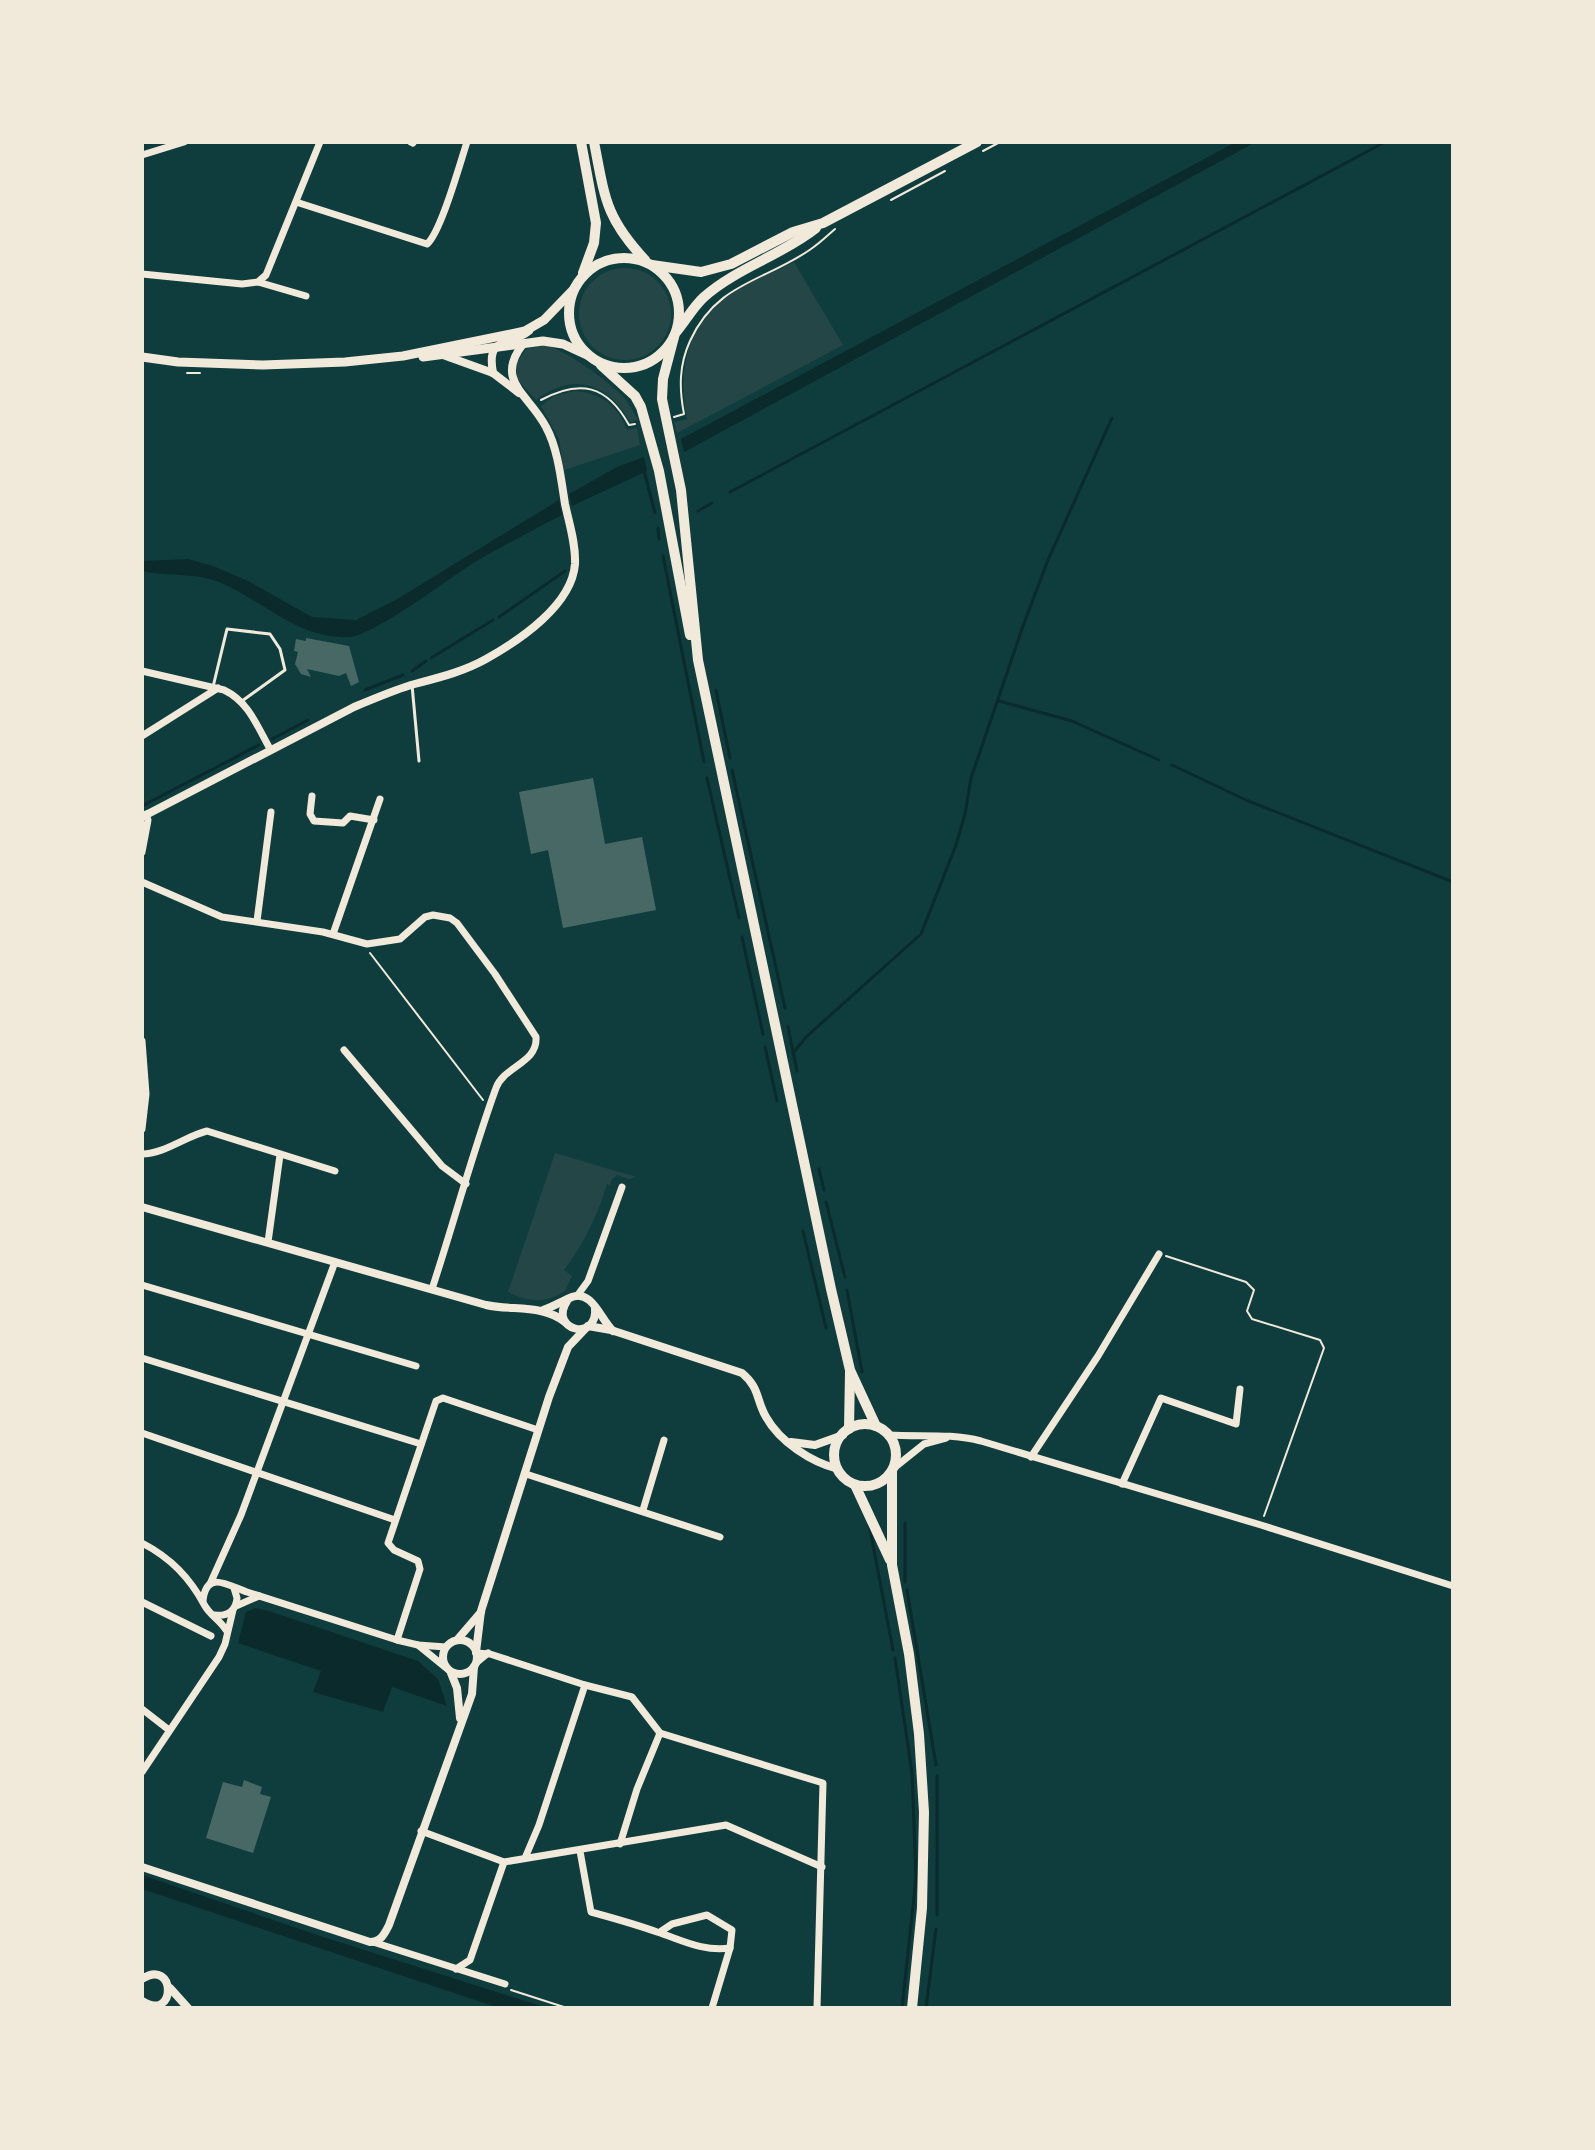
<svg xmlns="http://www.w3.org/2000/svg" width="1595" height="2150" viewBox="0 0 1595 2150" font-family="Montserrat,sans-serif">
<style>
.green{fill:#244646}
.water{fill:#0a2a2b}
.lines{fill:none;stroke-linecap:round;stroke-linejoin:round}
.stream{stroke:#0a2a2b;stroke-width:3}
.building{fill:#486865}
.path{stroke:#f1e9da;stroke-width:2}
.service{stroke:#f1e9da;stroke-width:3}
.minor{stroke:#f1e9da;stroke-width:7}
.tertiary{stroke:#f1e9da;stroke-width:8}
.secondary{stroke:#f1e9da;stroke-width:9}
.primary{stroke:#f1e9da;stroke-width:10}
</style>
<rect width="100%" height="100%" fill="#0f3d3e"/>
<g class="green">
<path d="M794,262l49,83 -166,88 -3,-11 13,-3c-9,-44 -2,-89 35,-119 20,-16 49,-26 72,-38z"/>
<circle cx="625" cy="314" r="46"/>
<path d="M545,345c21,5 65,37 80,54 5,6 9,14 13,21l-8,2c-22,-39 -57,-51 -94,-22l-19,-21 -1,-15 10,-15z"/>
<path d="M574,391c28,2 43,14 53,39l10,-2 3,17 -76,25 -5,-31 -18,-33 13,-10z"/>
<path d="M555,1153l81,24 -7,2 -12,-4 -5,4 -2,6 -3,-1c-9,31 -24,61 -43,86l8,6 -7,15c-20,13 -37,11 -57,1z"/>
</g>
<g class="water">
<path d="M1236,142h20l-572,310 -3,-13z"/>
<path d="M644,457l3,14 -75,35 -3,-12 48,-27z"/>
<path d="M559,500l3,15c-29,15 -58,30 -87,47 -26,16 -101,74 -126,75 -50,3 -85,-36 -128,-54 -25,-11 -53,-6 -79,-12v-10l46,-2 25,7 35,15 64,36 44,3 43,-22z"/>
<path d="M255,1608l14,3 149,50 20,18 9,27 -55,-19 -9,25 -70,-20 8,-21 -83,-28 8,-31z"/>
<path d="M142,1875l178,61 227,72h-47l-28,-9 -330,-110z"/>
</g>
<g class="lines">
<g class="stream">
<path d="M644,471l11,42"/>
<path d="M730,492l655,-350"/>
<path d="M698,511l14,-8"/>
<path d="M658,528l1,11"/>
<path d="M663,556l41,206"/>
<path d="M499,617l66,-46"/>
<path d="M431,658l62,-38"/>
<path d="M412,671l14,-10"/>
<path d="M365,690l38,-15"/>
<path d="M716,690l14,68"/>
<path d="M999,701l73,20 87,39"/>
<path d="M272,739l36,-19"/>
<path d="M1172,765l74,35 207,82"/>
<path d="M732,770l53,238"/>
<path d="M707,778l32,140"/>
<path d="M144,805l115,-60"/>
<path d="M742,937l21,97"/>
<path d="M788,1027l9,44"/>
<path d="M765,1047l12,54"/>
<path d="M794,1052l12,-15 115,-103 35,-89 9,-31 6,-36 52,-152 25,-66 64,-142"/>
<path d="M819,1169l5,21"/>
<path d="M826,1202l19,75"/>
<path d="M803,1231l23,97"/>
<path d="M847,1290l15,82"/>
<path d="M905,1523v59"/>
<path d="M869,1524l24,126"/>
<path d="M907,1590l29,175"/>
<path d="M895,1658l17,115 4,105 -14,130"/>
<path d="M937,1776v139"/>
<path d="M926,2008l10,-79"/>
</g>
</g>
<g class="building">
<path d="M306,638l43,8 10,36 -8,4 -5,-13 -7,3 -32,-7 4,8 -10,-3 -6,-10 3,-12 -4,-1 2,-12 10,2z"/>
<path d="M593,778l12,66 37,-7 14,73 -93,18 -15,-78 -17,4 -12,-62z"/>
<path d="M244,1780l18,7 -2,7 11,3 -18,56 -47,-15 17,-56 19,5z"/>
</g>
<g class="lines">
<g class="path">
<path d="M983,151l17,-9"/>
<path d="M891,200l54,-29"/>
<path d="M187,373h13"/>
<path d="M541,400c39,-21 66,-15 88,25l6,-1"/>
<path d="M674,417l10,-3c-5,-26 -5,-49 6,-73 27,-59 74,-59 121,-92 9,-6 16,-13 24,-20"/>
<path d="M370,953l113,147"/>
<path d="M1166,1256l80,26 8,8 -7,21 5,8 68,21 4,8 -60,168"/>
<path d="M511,1990l56,18"/>
</g>
<g class="service">
<path d="M412,685l7,76"/>
<path d="M213,687l14,-58 43,5 10,15 5,21 -43,31"/>
</g>
<g class="minor">
<path d="M411,142l2,1"/>
<path d="M142,155l42,-13"/>
<path d="M296,202l131,42c14,-12 33,-81 40,-102"/>
<path d="M142,274l100,10 16,-2 8,-7 54,-133"/>
<path d="M258,282l48,14"/>
<path d="M142,671l82,19c25,12 33,36 46,59"/>
<path d="M142,736l76,-48"/>
<path d="M312,796l-2,18 4,7 29,2 7,-7 24,4"/>
<path d="M142,852l6,-32 -2,-6"/>
<path d="M142,882l80,35 101,15 44,12 33,-5 25,-22 8,-2 17,3 7,5 38,51 41,63c2,26 -32,29 -40,51 -24,66 -42,134 -64,201"/>
<path d="M257,921l14,-109"/>
<path d="M333,934l47,-135"/>
<path d="M142,1041l4,53 -4,35"/>
<path d="M344,1050l98,116 24,18"/>
<path d="M142,1154c22,0 44,-18 65,-23l128,40"/>
<path d="M268,1242l12,-87"/>
<path d="M142,1285l274,81"/>
<path d="M577,1296l11,-15 34,-94"/>
<path d="M142,1358l279,86"/>
<path d="M142,1433l253,87"/>
<path d="M889,1435c31,2 61,-2 92,6l280,84 192,61"/>
<path d="M1031,1457l67,-101 61,-102"/>
<path d="M894,1468l30,-24 22,-6"/>
<path d="M526,1474l194,63"/>
<path d="M1122,1484l39,-86 75,26 4,-35"/>
<path d="M643,1510l21,-70"/>
<path d="M142,1543c29,15 48,35 63,63 5,9 15,14 21,24"/>
<path d="M210,1584l31,-69 94,-253"/>
<path d="M203,1601c3,-32 26,-15 44,-9l150,48 21,5 28,2"/>
<path d="M142,1602l69,34"/>
<path d="M236,1606l23,-10"/>
<path d="M215,1615c13,2 21,-5 22,-17l-3,-10"/>
<path d="M397,1640l23,-71 -2,-8 -24,-11 -6,-7 48,-142 7,-3 95,32"/>
<path d="M418,1645l27,22"/>
<path d="M476,1653l14,1 95,31 47,12 28,36 163,50 -6,225"/>
<path d="M476,1663l12,-10"/>
<path d="M142,1709l27,21"/>
<path d="M142,1772l77,-115 6,-13 8,-34"/>
<path d="M421,1831l83,31 222,-37 96,42"/>
<path d="M620,1844l17,-55 23,-56"/>
<path d="M580,1851l11,61c22,6 44,12 66,20 25,8 46,20 73,16l-18,60"/>
<path d="M525,1858l14,-33 46,-140"/>
<path d="M660,1932l12,-8 35,-9 25,15 -2,18"/>
<path d="M373,1942l132,42"/>
<path d="M456,1969l14,-9 34,-98"/>
</g>
<g class="tertiary">
<path d="M443,355l50,18 26,20"/>
<path d="M493,373c-7,-38 15,-25 36,-42"/>
<path d="M142,817l212,-110c19,-8 38,-16 57,-22 26,-7 52,-13 75,-26 34,-19 86,-54 89,-95 1,-20 -6,-41 -10,-60 -4,-25 -7,-55 -19,-77 -17,-33 -52,-46 -23,-83"/>
<path d="M142,1207l344,98c27,6 56,-1 79,17"/>
<path d="M567,1301c-19,29 31,42 28,7"/>
<path d="M543,1310c10,-3 19,-9 29,-13 20,-8 29,23 41,34"/>
<path d="M588,1326l23,4 131,43c18,15 14,27 24,44 14,25 45,45 72,52"/>
<path d="M791,1442l24,3 28,-10"/>
<circle cx="460" cy="1657" r="17"/>
<path d="M457,1640l24,-28"/>
<path d="M476,1652l5,-41 68,-214 19,-50 18,-19"/>
<path d="M451,1673l6,15 3,30"/>
<path d="M142,1867l228,75c11,0 15,-9 19,-17l83,-231 2,-27"/>
<path d="M142,1979c34,-22 35,44 0,22"/>
<path d="M170,1988l18,20"/>
</g>
<g class="secondary">
<path d="M142,357l36,5 85,3 82,-3 58,-6 122,-25 19,-11 30,-31"/>
<path d="M423,357l120,-16 20,3 26,12"/>
</g>
<g class="primary">
<path d="M581,142l15,81 -2,20 -11,30"/>
<path d="M594,142c11,56 11,75 51,118"/>
<circle cx="624" cy="313" r="55"/>
<path d="M652,265l49,7 30,-8 62,-32 30,-9 154,-81"/>
<path d="M677,331c9,-11 17,-25 27,-34 33,-29 78,-42 112,-69"/>
<path d="M674,337l-11,42 -1,20 19,91 17,170 133,629 19,81 26,56"/>
<path d="M601,365l34,31 6,11 18,64 31,164"/>
<circle cx="865" cy="1455" r="31"/>
<path d="M849,1429l1,-57"/>
<path d="M892,1472v93l17,89 10,80 5,78 -2,96 -10,100"/>
<path d="M855,1485l35,75"/>
</g>
</g>
<rect width="1595" height="2150" fill="none" stroke="#f1e9da" stroke-width="288"/>
</svg>
